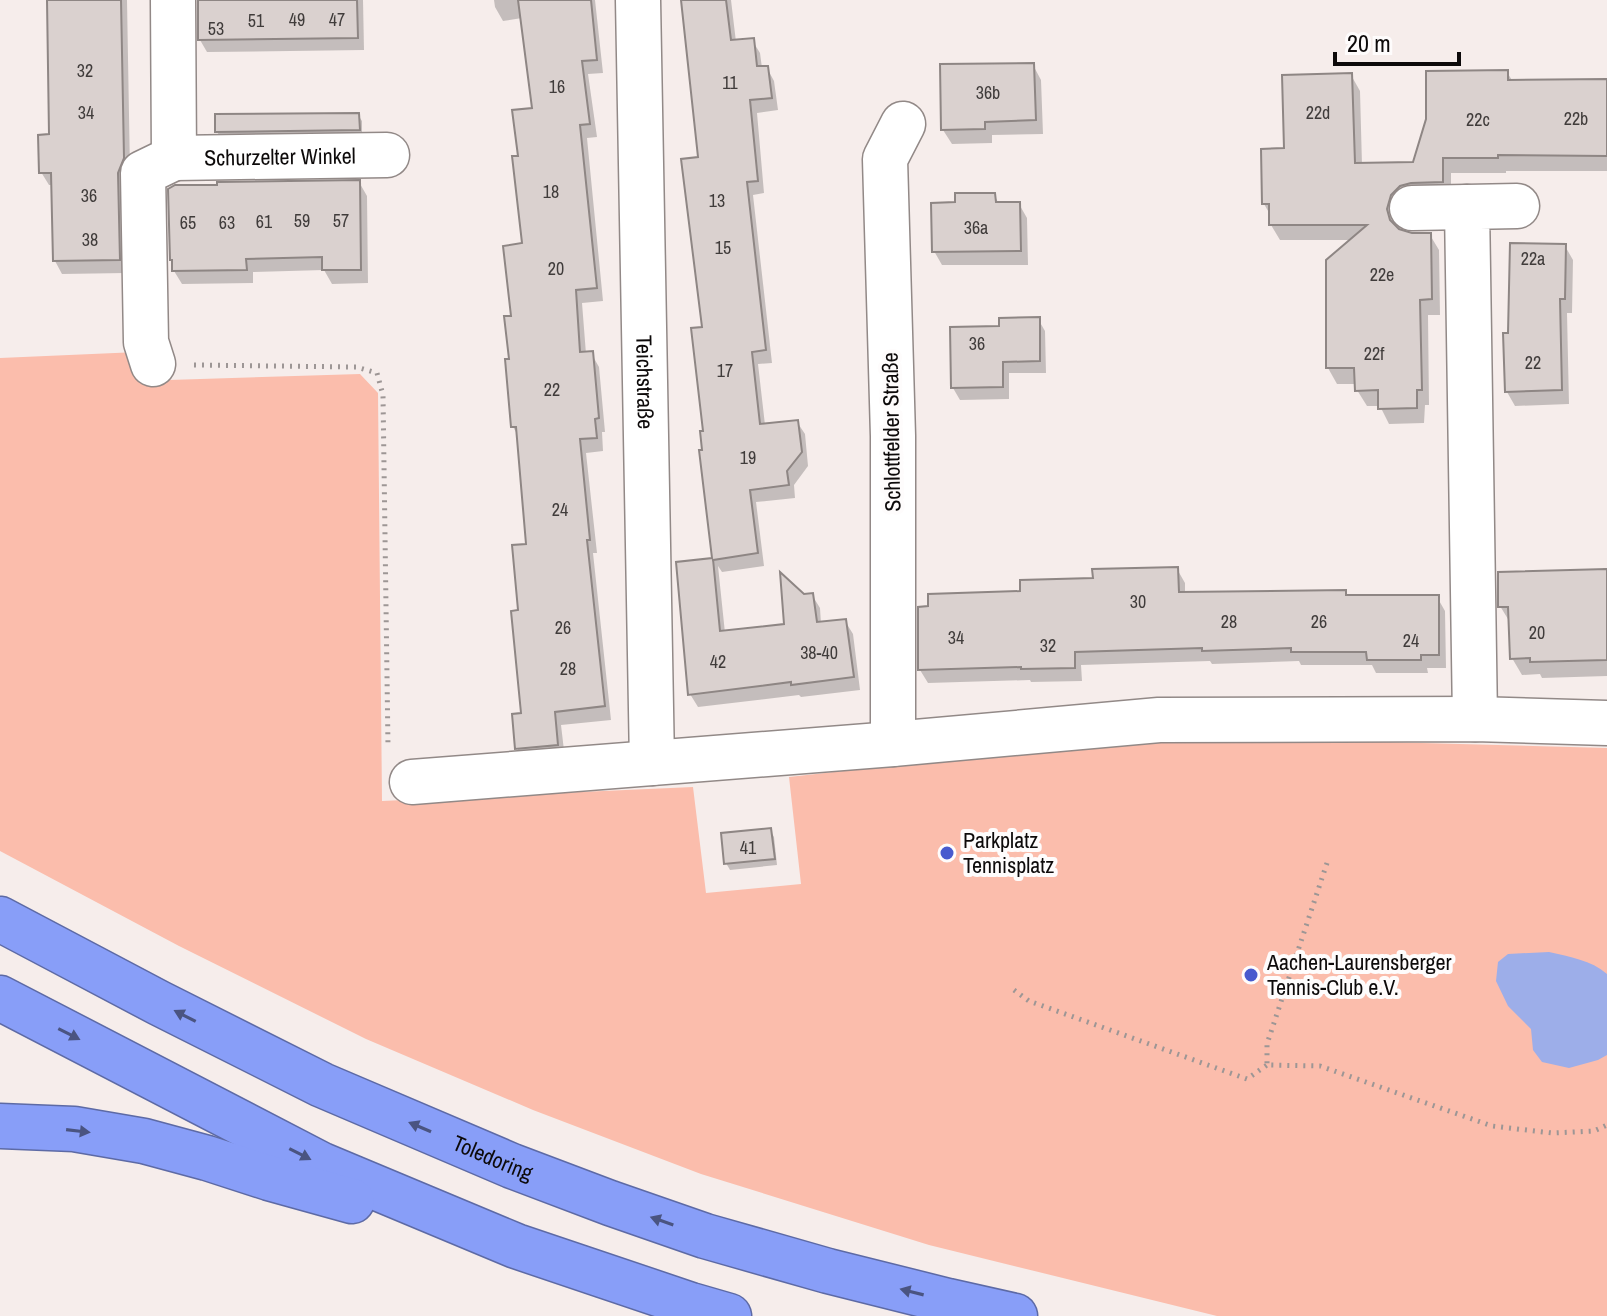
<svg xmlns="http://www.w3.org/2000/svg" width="1607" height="1316" viewBox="0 0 1607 1316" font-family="'Archivo Narrow',sans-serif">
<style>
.green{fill:#fbbdac}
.water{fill:#9daee9}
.shadow{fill:#0003}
.building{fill:#dad1cf;stroke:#8e8684;stroke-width:2}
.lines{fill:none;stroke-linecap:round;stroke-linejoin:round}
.minor-casing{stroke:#928987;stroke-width:47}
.highway-casing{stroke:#5d6aa5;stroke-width:47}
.path{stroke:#9d9695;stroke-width:5;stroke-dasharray:2 6;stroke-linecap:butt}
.minor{stroke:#fff;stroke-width:44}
.highway{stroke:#889ef8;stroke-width:44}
.oneway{fill:#4a5481}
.poi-dot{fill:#485ace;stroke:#fefcfc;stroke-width:3}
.labels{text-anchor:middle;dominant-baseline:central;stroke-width:8;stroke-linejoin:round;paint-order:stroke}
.number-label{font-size:18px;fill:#403c3b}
.street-label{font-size:22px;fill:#0d0a0a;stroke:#fefcfc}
.poi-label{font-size:22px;fill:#0d0a0a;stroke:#fefcfc;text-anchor:start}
</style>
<rect width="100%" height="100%" fill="#f6edeb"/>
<path class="green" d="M138,352l-1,29 223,-7 18,19 4,408 311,-14 13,106 95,-9 -12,-107 368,-41 450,12v568h-390l-288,-71 -228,-71 -168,-64 -167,-71 -187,-93 -179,-95v-493z"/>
<path class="water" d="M1549,952c21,5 42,8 58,22v81l-9,5 -29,8 -27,-6 -9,-12 -2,-21 -23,-23 -12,-25 2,-19 10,-8z"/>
<g class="shadow">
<path d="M49,0h78l3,172 -4,101 -64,1 -7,-13 -2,-76h-4l-8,-13 10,-36z"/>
<path d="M200,0h163l1,50 -157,2 -7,-12z"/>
<path d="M494,0h101l8,73 -15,1 9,63 -10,1 16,163 -21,2 4,51 5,-1 8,14 6,65h-3l1,19 -17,2 11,100h-4l18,167 -50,5 4,34 -40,3 -8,-14 7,-33 -4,-103 8,-66 -9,-109 -6,-10 -2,-67 2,-42 11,-73 -4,-87 14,-49 -12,-91 -19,3 -8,-14z"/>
<path d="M690,0h41l5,42 16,-2 8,13 2,15h5l7,13 4,29 -21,3 7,80 -11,2 19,168 -14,1 7,61 32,-3 8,12 3,32 -14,19 1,13 -39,4 8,64 -42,6 -4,-6 7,67 61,-7 18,-30 8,-1 8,13 1,16 24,-3 8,13 7,56 -59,7 -2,-2 -101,12 -8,-13 -12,-130 37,-4 -11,-109 2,-19 -6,-273z"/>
<path d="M1033,65l8,15 2,54 -51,1v8l-40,1 -9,-14z"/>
<path d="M1507,72l6,10 94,-1v90h-101v2h-55v25l-52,13 -3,17 16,7h18l9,15 1,65h-12l1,90h-4l-1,18 -35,1 -9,-18h-13l-10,-16v-6h-20l-9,-16 24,-128h-72l-9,-15v-9l-7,-12 22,-54 65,-75 9,16 2,74 52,-1z"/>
<path d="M358,115l4,6v15l-141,2 -4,-6z"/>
<path d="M359,182l8,14 1,87 -36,1 -8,-14 -71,2v11l-71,1 -8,-13v-8l-2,-4z"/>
<path d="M994,195l5,9h20l8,14 1,47h-86l-8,-14 23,-47z"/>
<path d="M1565,246l8,14 -1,53h-5l2,91 -54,2 -8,-14 3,-57z"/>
<path d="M1038,319l7,12 1,42h-37v26l-49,1 -7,-12 48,-60z"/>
<path d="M1603,568h4v108l-65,2 -2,-4 -18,1 -10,-17 -1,-34 -11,-18 103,-35z"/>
<path d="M1177,569l8,14v11l160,-2 3,5h89l8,14 1,57h-19l1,5h-52l-4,-8h-71l-2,-4 -87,3 -2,-3 -129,4 1,16 -51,1 -1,-2 -102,3 -8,-13 102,-77 73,-13z"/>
<path d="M770,830l4,7 3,28 -47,5 -4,-7z"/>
</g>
<g class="building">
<path d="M47,0h74l3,158 -6,15 2,87 -67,1 -2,-88h-12l-1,-38 11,-1z"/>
<path d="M198,0h159l1,38 -160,2z"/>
<path d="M518,0h73l6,60 -15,1 8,63 -10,1 17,163 -21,2 4,62 13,-1 6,67 -4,1 2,19 -17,1 10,101h-3l18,166 -50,6 3,33 -43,4 -3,-35 9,-1 -10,-102 7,-1 -6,-65 14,-1 -10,-117h-5l-6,-68h4l-5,-43h7l-8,-70 19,-3 -10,-87h6l-6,-46 20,-2z"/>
<path d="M681,0h45l5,40 23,-2 3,28h11l4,32 -22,2 8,81 -11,1 19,168 -14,2 8,72 38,-4 4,32 -15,19 2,14 -39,5 8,63 -45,7v-1l7,72 64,-7 -4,-52 24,22 9,-1 4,29 29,-3 8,58 -63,8v-3l-103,13 -12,-133 36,-4 -13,-108h3l-2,-19h3l-12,-103 11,-1 -21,-168 17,-2z"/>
<path d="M1034,63l2,57 -51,2v7l-44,1 -1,-66z"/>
<path d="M1508,70v10l99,-1v77l-109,-1v3h-55v24l-32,1 -11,3 -9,9 -4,14 3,11 9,9 13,4h19l1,66 -12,1 2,90h-5v18l-39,1v-19l-23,1 -1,-23h-28v-108l41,-35h-98v-21h-7l-1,-55 23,-1 -2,-73 70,-2 3,90 58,-1 13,-43v-48z"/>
<path d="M359,113l1,17 -145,2v-18z"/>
<path d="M360,180l1,90h-39v-13l-76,2 1,11 -75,1v-11h-2l-2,-71 7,-4h42v-3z"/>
<path d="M955,193h40l1,9h24l1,49 -89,1 -1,-49 24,-1z"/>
<path d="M1510,243l56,1 -1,55h-5l2,91 -57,2 -2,-59h5z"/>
<path d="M1040,317v44l-37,1v25l-52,1 -1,-61 49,-1v-8z"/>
<path d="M1178,567l1,25 167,-2v5h93v60h-18v5h-54l-1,-8h-75v-4l-89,3v-3l-127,4v16l-54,1v-2l-103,3v-63l10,-1v-12l92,-3v-11l73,-2 -1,-9z"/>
<path d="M1607,569v91l-77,2v-4l-20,1 -2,-52h-10v-35z"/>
<path d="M771,828l4,31 -51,5 -3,-31z"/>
</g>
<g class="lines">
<g class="minor-casing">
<g id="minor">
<path id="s1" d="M638,0l14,763"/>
<path id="s2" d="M174,158l213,-3"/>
<path d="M1412,208l55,-1"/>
<path d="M153,364l-7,-22 -3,-169 31,-15 -1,-158"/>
<path d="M1475,719l-8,-512 50,-1"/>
<path d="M893,744v-308l-8,-277 18,-35"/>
<path d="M412,782l481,-38 266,-24 316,-1 132,4"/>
</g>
</g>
<g class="highway-casing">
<g id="highway">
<path id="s3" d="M0,919l159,84 163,82 190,81 98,37 95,33 123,35 120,30 67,15"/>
<path d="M0,998l322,167 194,81 175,59 38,11"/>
<path d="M0,1126l74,3 70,12 63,17 62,20 83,23"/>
</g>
</g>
<g class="path">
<path d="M194,365l162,2 21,6 6,22 5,351"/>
<path d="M1327,863l-60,181v21l53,1 172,60 60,7 42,-2 13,-6"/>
<path d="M1014,990l15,11 218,78 20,-14"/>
</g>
<use href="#minor" class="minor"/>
<use href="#highway" class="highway"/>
</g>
<defs><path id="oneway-solid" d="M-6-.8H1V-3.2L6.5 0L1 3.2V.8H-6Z" transform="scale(2)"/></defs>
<g class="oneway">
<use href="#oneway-solid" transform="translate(185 1016) rotate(-153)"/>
<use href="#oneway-solid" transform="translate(69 1034) rotate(27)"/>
<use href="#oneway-solid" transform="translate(420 1127) rotate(-157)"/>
<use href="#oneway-solid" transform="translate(78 1131) rotate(7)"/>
<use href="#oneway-solid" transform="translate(300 1154) rotate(27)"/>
<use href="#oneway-solid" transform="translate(662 1221) rotate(-161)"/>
<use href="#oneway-solid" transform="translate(912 1292) rotate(-166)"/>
</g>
<g class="poi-dot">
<circle cx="947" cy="853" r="8"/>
<circle cx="1251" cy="975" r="8"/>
</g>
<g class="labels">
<g class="number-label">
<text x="297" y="19">49</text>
<text x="337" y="19">47</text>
<text x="256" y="20">51</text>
<text x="216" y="28">53</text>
<text x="85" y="70">32</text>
<text x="730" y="82">11</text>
<text x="557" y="86">16</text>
<text x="988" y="92">36b</text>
<text x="86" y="112">34</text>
<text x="1318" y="112">22d</text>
<text x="1576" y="118">22b</text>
<text x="1478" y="119">22c</text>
<text x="551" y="191">18</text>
<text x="89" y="195">36</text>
<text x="717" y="200">13</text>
<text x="302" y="220">59</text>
<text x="341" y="220">57</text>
<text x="264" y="221">61</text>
<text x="188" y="222">65</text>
<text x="227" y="222">63</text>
<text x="976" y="227">36a</text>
<text x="90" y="239">38</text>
<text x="723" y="247">15</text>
<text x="1533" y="258">22a</text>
<text x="556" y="268">20</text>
<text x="1382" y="274">22e</text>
<text x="977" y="343">36</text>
<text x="1374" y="353">22f</text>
<text x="1533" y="362">22</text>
<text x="725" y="370">17</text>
<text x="552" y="389">22</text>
<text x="748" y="457">19</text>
<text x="560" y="509">24</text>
<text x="1138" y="601">30</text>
<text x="1229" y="621">28</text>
<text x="1319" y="621">26</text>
<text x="563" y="627">26</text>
<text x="1537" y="632">20</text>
<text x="956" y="637">34</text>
<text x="1411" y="640">24</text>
<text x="1048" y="645">32</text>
<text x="819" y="652">38-40</text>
<text x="718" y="661">42</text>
<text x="568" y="668">28</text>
<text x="748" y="847">41</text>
</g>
<g class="street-label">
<text stroke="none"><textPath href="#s2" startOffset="106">Schurzelter Winkel</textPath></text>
<text stroke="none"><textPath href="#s1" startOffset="382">Teichstraße</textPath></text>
<text transform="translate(891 432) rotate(-91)">Schlottfelder Straße</text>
<text stroke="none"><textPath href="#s3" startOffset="548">Toledoring</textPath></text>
</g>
<g class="poi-label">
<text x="963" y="840">Parkplatz<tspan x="963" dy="25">Tennisplatz</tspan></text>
<text x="1267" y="962">Aachen-Laurensberger<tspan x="1267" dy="25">Tennis-Club e.V.</tspan></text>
</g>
</g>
<path d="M1335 52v12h124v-12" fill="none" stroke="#0d0a0a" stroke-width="4"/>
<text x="1347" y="52" font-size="24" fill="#0d0a0a" stroke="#fefcfc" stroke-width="6" paint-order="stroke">20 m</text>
</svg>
